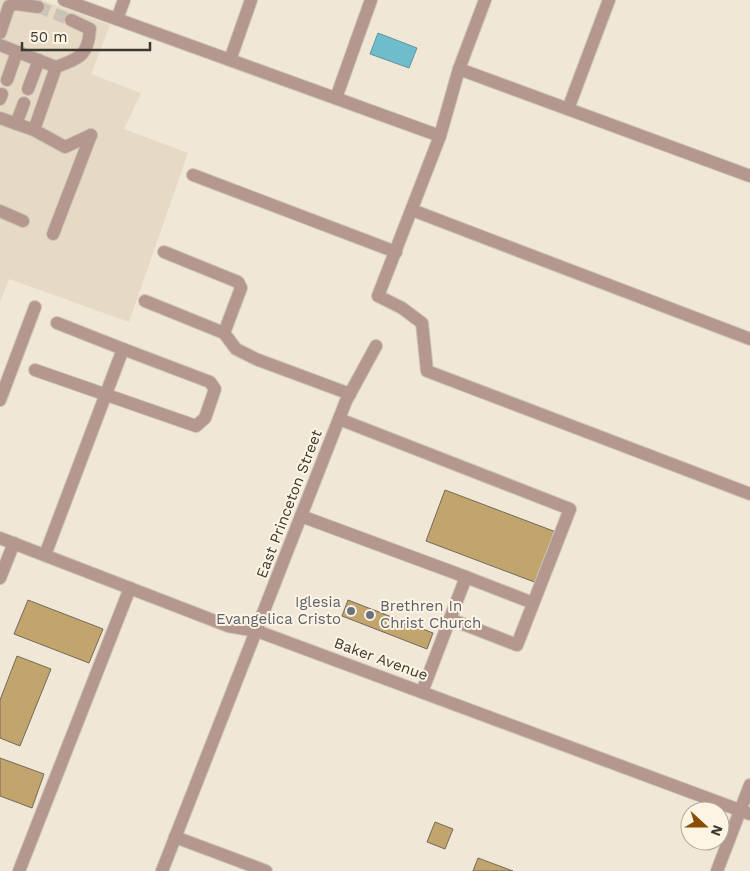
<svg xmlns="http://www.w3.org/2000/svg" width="750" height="871" viewBox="0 0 750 871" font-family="'Work Sans',sans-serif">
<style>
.built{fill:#e7dac4}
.water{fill:#6fbdcc;stroke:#60959e}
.building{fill:#c2a46d;stroke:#726a5d}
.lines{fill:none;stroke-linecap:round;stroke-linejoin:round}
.minor-tunnel{stroke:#ccc4b6;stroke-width:12;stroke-dasharray:12 6;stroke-linecap:butt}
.minor-casing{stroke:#ccc4b6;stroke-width:14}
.minor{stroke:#b4988f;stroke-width:12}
.worship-dot{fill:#6b7280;stroke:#fdf4e4;stroke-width:2}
.labels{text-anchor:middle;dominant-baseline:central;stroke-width:4;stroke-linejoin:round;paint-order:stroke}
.street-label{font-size:15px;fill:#3c3932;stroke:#fdf4e4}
.worship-label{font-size:15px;fill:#5b616d;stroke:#fdf4e4;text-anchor:end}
</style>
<rect width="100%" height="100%" fill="#f0e7d7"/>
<path class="built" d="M0,0h42l68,25 -19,49 50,19 -17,36 64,24 -59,169 -120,-43 -9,23z"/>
<path class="water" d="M378,33l39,15 -8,20 -39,-14z"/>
<g class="building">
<path d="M445,490l111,42 -19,51 -111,-42z"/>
<path d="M28,600l75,29 -14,34 -75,-29z"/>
<path d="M348,600l85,33 -6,16 -85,-33z"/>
<path d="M17,656l34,13 -31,77 -20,-8v-38z"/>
<path d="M0,758l44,16 -12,34 -32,-12z"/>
<path d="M435,822l18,7 -8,20 -18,-7z"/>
<path d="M478,858l35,13h-40z"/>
</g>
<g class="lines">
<path class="minor-tunnel" d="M38,7l33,13"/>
<g class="minor-casing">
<g id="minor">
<path d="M64,0l376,136 19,-67 291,107"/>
<path d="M117,19l7,-19"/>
<path d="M0,33l9,-27 7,-2 22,3"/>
<path d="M0,45l56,22 -22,63"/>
<path d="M230,60l21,-60"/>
<path d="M56,67c24,-9 32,-11 34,-38l-19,-9"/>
<path d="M459,69l26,-69"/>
<path d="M7,80l10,-28"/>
<path d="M28,89l11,-29"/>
<path d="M336,98l35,-98"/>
<path d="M0,99l2,-5"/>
<path d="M568,109l41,-109"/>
<path d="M0,118l34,12 31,17 26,-12"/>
<path d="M16,124l8,-21"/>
<path d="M440,136l-62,160 24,12 20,15 5,48 323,123"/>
<path d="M193,175l203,77"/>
<path d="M412,210l338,129"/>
<path d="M0,211l23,10"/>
<path d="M53,234l38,-99"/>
<path d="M164,252l74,30 3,6 -17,45 12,16 20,10 94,35"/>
<path d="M145,301l79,32"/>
<path d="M35,370l161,56 9,-8 10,-29 -5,-7 -87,-33"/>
<path d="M0,400l35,-93"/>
<path d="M339,419l231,90 -53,136 -67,-26"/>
<path d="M301,516l165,61 -44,115"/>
<path d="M0,538l228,88 29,5 493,183"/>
<path d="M45,555l78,-206 -66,-26"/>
<path d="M466,577l67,26"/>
<path d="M0,578l14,-35"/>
<path d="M175,837l91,34"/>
<path d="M19,871l111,-283"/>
<path d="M162,871l184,-470 30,-55"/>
<path d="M717,871l33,-86"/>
</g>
</g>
<use href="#minor" class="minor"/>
</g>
<g class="worship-dot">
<circle cx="351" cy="611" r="5"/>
<circle cx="370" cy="615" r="5"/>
</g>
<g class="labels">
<g class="street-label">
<text transform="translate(289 504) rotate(-69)">East Princeton Street</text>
<text transform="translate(381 659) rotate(20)">Baker Avenue</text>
</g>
<g class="worship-label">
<text x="341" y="602">Iglesia<tspan x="341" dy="17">Evangelica Cristo</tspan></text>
<text x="380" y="606" text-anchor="start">Brethren In<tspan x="380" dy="17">Christ Church</tspan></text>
</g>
</g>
<g transform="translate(705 826) rotate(111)"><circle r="24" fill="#fdf4e4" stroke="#b0a99d"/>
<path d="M0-4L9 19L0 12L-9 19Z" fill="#884e05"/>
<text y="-8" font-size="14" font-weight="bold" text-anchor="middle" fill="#3c3932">N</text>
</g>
<path d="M22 42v8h128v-8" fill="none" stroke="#3c3932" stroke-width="2.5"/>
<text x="30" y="42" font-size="15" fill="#3c3932" stroke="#fdf4e4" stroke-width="4" paint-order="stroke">50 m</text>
</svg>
